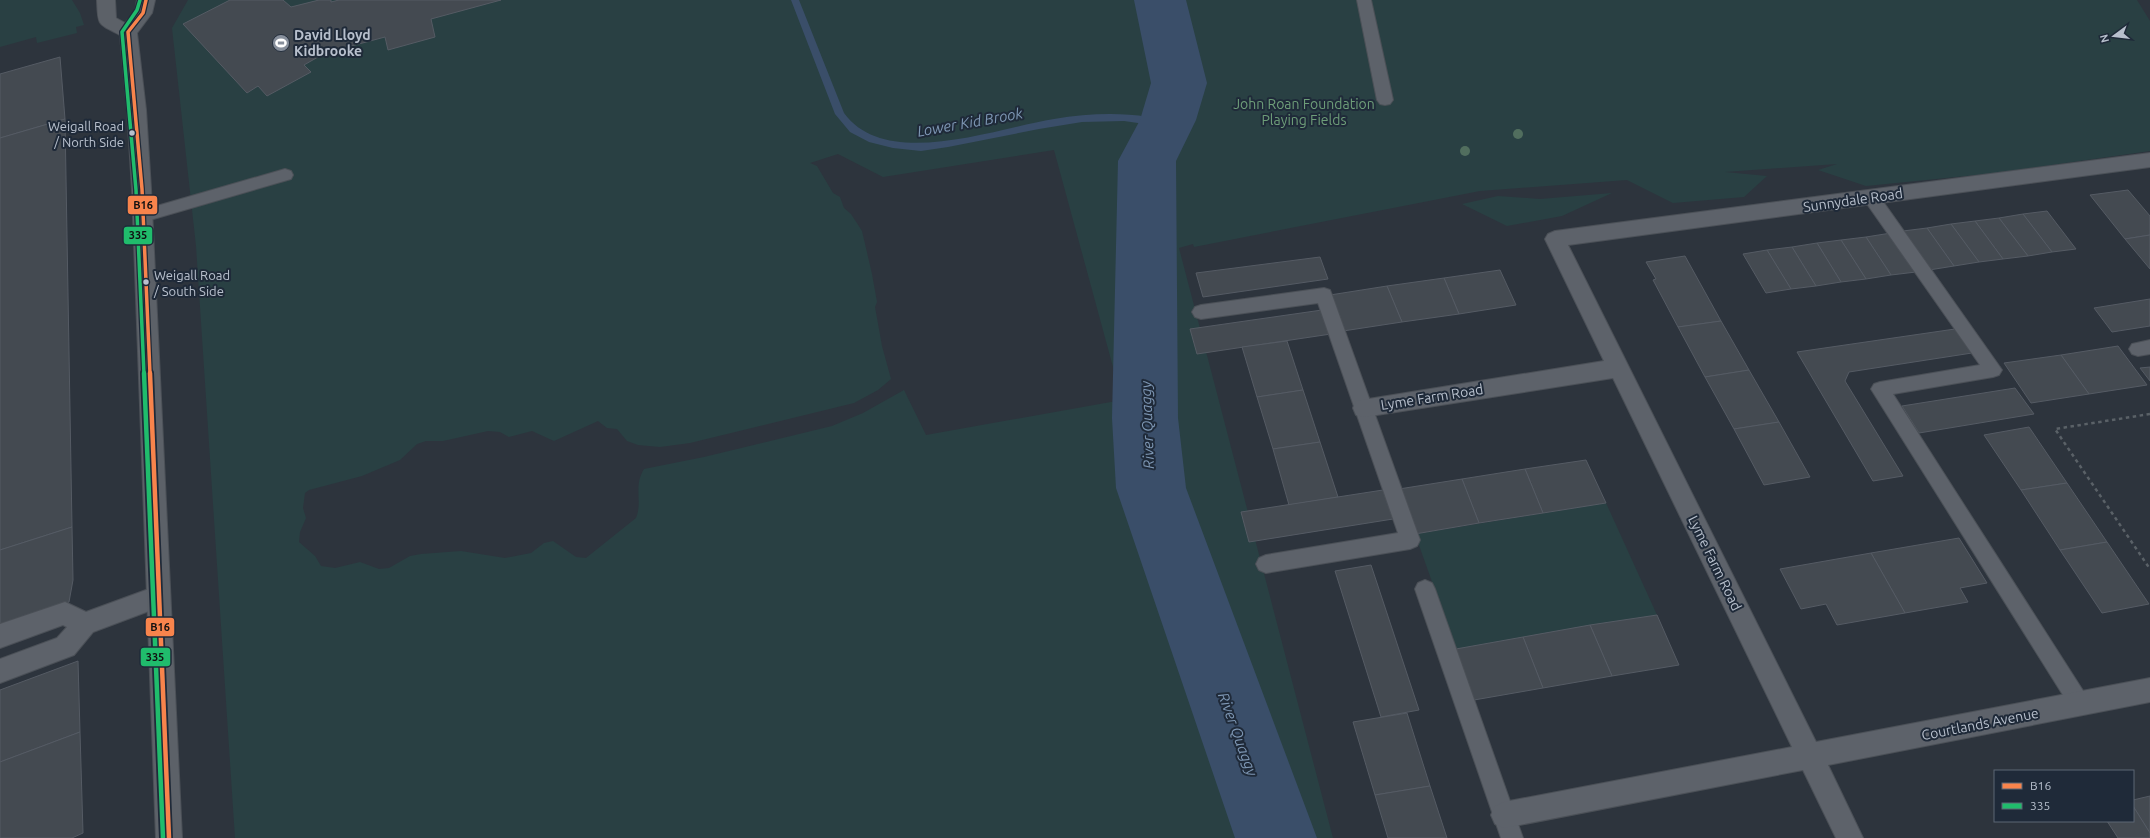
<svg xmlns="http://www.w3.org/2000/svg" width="2150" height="838" viewBox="0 0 2150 838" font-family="Ubuntu,sans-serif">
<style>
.green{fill:#294043;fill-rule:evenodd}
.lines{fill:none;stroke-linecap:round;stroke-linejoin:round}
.stream{fill:#3a4e69;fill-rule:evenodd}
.river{fill:#3a4e69;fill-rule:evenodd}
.building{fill:#444a51;stroke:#555b64}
.lane-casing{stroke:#4b5057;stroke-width:2}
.street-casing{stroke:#4b5057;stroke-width:2}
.secondary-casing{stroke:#4b5057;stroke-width:2}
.path{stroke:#5a6167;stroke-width:2.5;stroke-dasharray:3.5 3.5;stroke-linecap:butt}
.lane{fill:#5d626a;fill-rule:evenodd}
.street{fill:#5d626a;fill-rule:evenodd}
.secondary{fill:#5c6168;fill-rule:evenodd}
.bus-1-far1-casing{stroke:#1f2a39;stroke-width:6}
.bus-1-casing{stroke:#1f2a39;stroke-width:8}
.bus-2-far1-casing{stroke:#1f2a39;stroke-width:6}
.bus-2-casing{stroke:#1f2a39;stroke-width:8}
.bus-1-far1{stroke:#f8844c;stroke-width:3.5}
.bus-1{stroke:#f8844c;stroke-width:4.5}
.bus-2-far1{stroke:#20bc6c;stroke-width:3.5}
.bus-2{stroke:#20bc6c;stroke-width:4.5}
.tree{fill:#516e5e}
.bus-dot{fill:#b8c0cd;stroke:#1f2a39;stroke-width:1.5}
.labels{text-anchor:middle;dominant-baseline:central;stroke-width:4;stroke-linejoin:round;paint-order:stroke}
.bus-label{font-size:13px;fill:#b8c0cd;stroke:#1f2a39;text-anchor:end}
.poi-label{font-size:14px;font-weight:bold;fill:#b8c0cd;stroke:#1f2a39;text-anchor:start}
.park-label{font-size:14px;fill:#6e9e79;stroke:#1f2a39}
.street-label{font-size:14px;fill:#b8c0cd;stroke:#1f2a39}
.water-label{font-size:15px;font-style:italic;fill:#7e97b4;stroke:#1f2a39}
.line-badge{stroke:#1f2a39;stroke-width:1.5}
.pale-badge-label{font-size:11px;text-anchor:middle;font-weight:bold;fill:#111}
</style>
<rect width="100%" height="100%" fill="#2d343d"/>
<g class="green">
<path d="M0,0h72l8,13 4,12 -8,2 1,6 -40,10 -1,-6 -36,10z"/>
<path d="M188,0h1949l13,21v130l-154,22 -130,13 -48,-16 19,-6 -112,8 42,4 -23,21 -71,6 -46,-23 -147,11 -286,56 -1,-3 -14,4 154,590h-1098l-39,-592 -24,-218zM1054,150l68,250 -196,35 -22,-45 -41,23 -31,13 -128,31 -60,12c-11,18 -1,32 -8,49l-50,40 -10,-1 -23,-16 -9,2 -13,10 -26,5 -44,-7 -40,3 -11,2 -21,12 -10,1 -19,-7 -25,6 -14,-2 -6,-10 -16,-14 1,-10 6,-14 -3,-10 2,-15 4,-3 53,-14 38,-16 17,-16 9,-3h17l45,-10 12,1 9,5 23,-6 22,10 44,-20 9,7 10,1 10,12 11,4 22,2 30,-4 164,-40 24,-13 13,-11 -9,-33 -7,-39 2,-5 -5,-28 -10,-43 -11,-17 -7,-6 -4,-11 -7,-4 -16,-27 -7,-3 28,-9 45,23z"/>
<path d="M1612,193l-50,23 -55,10 -45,-22 36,-8 42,3z"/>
<path d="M1606,503l51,112 -201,34 -41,-115z"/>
</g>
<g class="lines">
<path class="stream" d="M791,0h8l45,113c42,58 152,15 210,6 32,-5 63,-7 94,-2 7,1 19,1 23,7l-5,3 -42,-6 -42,1 -43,7 -91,18 -27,4 -28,-3 -24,-6 -19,-10 -15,-18z"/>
<path class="river" d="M1134,0h52l21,83 -11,37 -20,41 2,257 8,70 131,350h-82l-119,-350 -4,-70 6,-257 22,-41 11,-37z"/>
</g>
<g class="building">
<path d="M230,0h53l8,7 28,-7h12v2l8,-2h162l-70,19 4,18 -47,13 -3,-13 -60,16 -21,12 7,7 -44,24 -9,-10 -11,7 -64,-69z"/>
<path d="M60,57l5,62 -65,19v-64z"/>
<path d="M65,119l7,408 -72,23v-412z"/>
<path d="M2128,190l22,26v19l-25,4 -35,-44z"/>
<path d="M2047,211l29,38 -24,3 -29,-38z"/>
<path d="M2023,214l29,38 -24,4 -29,-38z"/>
<path d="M1999,218l29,38 -25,3 -28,-38z"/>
<path d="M1975,221l28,38 -24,3 -28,-38z"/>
<path d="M1951,224l28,38 -25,4 -27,-38z"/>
<path d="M1927,228l27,38 -25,4 -26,-39z"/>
<path d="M1891,233l25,39 -25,3 -25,-38z"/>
<path d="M2150,235v34l-25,-30z"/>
<path d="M1866,237l25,38 -25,4 -25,-39z"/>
<path d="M1841,240l25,39 -25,3 -24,-39z"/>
<path d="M1817,243l24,39 -25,4 -24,-39z"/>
<path d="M1792,247l24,39 -25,3 -24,-39z"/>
<path d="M1767,250l24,39 -25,4 -23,-39z"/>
<path d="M1685,256l36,65 -43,6 -25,-47 3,-1 -10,-17z"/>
<path d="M1320,257l8,22 -125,18 -7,-24z"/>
<path d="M1500,270l16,35 -57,9 -15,-36z"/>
<path d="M1444,278l15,36 -57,8 -15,-36z"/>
<path d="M1387,286l15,36 -59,9 -13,-36z"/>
<path d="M2150,299v27l-38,6 -18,-24z"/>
<path d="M1322,310l9,24 -134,20 -7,-25z"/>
<path d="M1721,321l28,49 -44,7 -27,-50z"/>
<path d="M1955,329l17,24 -123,19 -4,9 58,95 -30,5 -76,-129z"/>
<path d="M1287,341l16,49 -46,7 -15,-50z"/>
<path d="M2118,346l29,39 -58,9 -28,-39z"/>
<path d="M2061,355l28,39 -58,9 -27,-40z"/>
<path d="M2150,367v14l-10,-13z"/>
<path d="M1749,370l30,52 -45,7 -29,-52z"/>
<path d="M2015,388l19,26 -115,19 -17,-27z"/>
<path d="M1303,390l17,52 -47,7 -16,-52z"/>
<path d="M1779,422l31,55 -46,8 -30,-56z"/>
<path d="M2029,427l38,56 -46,7 -37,-55z"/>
<path d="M1320,442l18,55 -49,8 -16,-56z"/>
<path d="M1586,460l20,43 -63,10 -18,-44z"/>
<path d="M1525,469l18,44 -64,10 -17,-44z"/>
<path d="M1462,479l17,44 -64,11 -16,-45z"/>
<path d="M2067,483l40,59 -47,8 -39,-60z"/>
<path d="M1383,490l10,29 -144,23 -8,-30z"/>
<path d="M72,527l1,53 -4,22 -69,30v-82z"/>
<path d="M1959,538l28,45 -27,5 8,14 -63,11 -34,-60z"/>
<path d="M2107,542l42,62 -47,9 -42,-63z"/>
<path d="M1871,553l34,60 -68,12 -11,-21 -25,5 -21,-40z"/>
<path d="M1371,565l48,145 -38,7 -46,-146z"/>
<path d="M1657,615l22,50 -67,11 -22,-51z"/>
<path d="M1590,625l22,51 -69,12 -20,-51z"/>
<path d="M1523,637l20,51 -69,12 -18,-51z"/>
<path d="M78,661l2,71 -80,30v-72z"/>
<path d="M1407,713l23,73 -55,9 -22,-73z"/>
<path d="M80,732l3,101 -11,5h-72v-76z"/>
<path d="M1430,786l17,52h-59l-13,-43z"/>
<path d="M2150,796v37l-17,-27v-6z"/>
<path d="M2133,806l17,27v5h-32l-11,-17h26z"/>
</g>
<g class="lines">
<g class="lane-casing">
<g id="lane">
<path d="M1357,0h14l22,100 -3,4 -5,1 -5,-1 -3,-4z"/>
<path d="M285,169l6,2 2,4 -2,4 -148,43 -6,-2 -2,-4 2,-4 6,-2z"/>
<path d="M1871,191l6,2 125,177 -3,5 -6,2 -100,17 194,303 3,7 -3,7 -7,3 -7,-3 -202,-322 3,-5 6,-2 100,-17 -115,-164 -2,-4 2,-4z"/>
<path d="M1324,288l6,2 2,5 88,245 -3,6 -7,3 -144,24 -7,-3 -3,-6 3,-6 7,-3 132,-22 -80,-230 -117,16 -6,-2 -3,-5 3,-5 6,-2z"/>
<path d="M2150,340v14l-12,2 -6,-2 -3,-5 3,-5z"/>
<path d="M1425,580l7,3 3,6 88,249h-22l-86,-249 3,-6z"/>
</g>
</g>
<g class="street-casing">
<g id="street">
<path d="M2150,153v14l-582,78 248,497 334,-64v24l-322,63 35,73h-27l-33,-68 -299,58 -9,-4 -4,-9 4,-9 9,-4 288,-55 -179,-369 -249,39 -8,-2 -3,-7 3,-7 248,-40 -59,-122 3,-5 7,-3z"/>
<path d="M157,586l8,3 4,8 -4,8 -72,27 -19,23 -74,28v-24l57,-21 10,-11 -4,-2 -63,23v-24l65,-22 21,10z"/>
</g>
</g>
<g class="secondary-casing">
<path id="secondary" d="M97,0h18l1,18 9,5 10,-11 2,-12h18l-3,13 -15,20 9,77 5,79 31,649h-26l-24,-649 -5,-79 -7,-75c-23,-12 -22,-9 -23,-35z"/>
</g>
<path class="path" d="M2150,414l-95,15 95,140"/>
<use href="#lane" class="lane"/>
<use href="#street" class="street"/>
<use href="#secondary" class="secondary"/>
<g class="bus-1-far1-casing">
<path id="bus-1-far1" d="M146,0l-3,13 -15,19 14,157 8,185"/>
</g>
<g class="bus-1-casing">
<path id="bus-1" d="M150,373l19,465"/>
</g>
<g class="bus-2-far1-casing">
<path id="bus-2-far1" d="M140,0l-3,10 -15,22 14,158 8,184"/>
</g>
<g class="bus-2-casing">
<path id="bus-2" d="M144,373l19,465"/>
</g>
<use href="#bus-1-far1" class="bus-1-far1"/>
<use href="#bus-1" class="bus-1"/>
<use href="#bus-2-far1" class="bus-2-far1"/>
<use href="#bus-2" class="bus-2"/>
</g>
<g class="tree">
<circle cx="1518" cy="134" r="5"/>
<circle cx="1465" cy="151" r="5"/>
</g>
<defs>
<g id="stadium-disc" transform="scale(0.9)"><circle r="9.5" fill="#878f9b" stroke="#1f2a39"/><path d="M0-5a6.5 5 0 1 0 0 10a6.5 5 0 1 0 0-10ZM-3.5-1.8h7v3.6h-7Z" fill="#fff"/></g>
</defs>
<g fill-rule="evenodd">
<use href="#stadium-disc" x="281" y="43"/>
</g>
<g class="bus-dot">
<circle cx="132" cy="133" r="3.5"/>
<circle cx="146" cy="282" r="3.5"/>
</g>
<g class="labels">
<g class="bus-label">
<text x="124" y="126">Weigall Road<tspan x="124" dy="16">/ North Side</tspan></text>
<text x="154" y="275" text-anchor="start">Weigall Road<tspan x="154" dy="16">/ South Side</tspan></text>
</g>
<g class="poi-label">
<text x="294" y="35">David Lloyd<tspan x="294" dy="16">Kidbrooke</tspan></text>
</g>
<g class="park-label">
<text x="1304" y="104">John Roan Foundation<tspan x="1304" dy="16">Playing Fields</tspan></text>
</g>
<g class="street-label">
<text transform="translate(1853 200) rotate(-8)">Sunnydale Road</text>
<text transform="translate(1432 397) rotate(-9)">Lyme Farm Road</text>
<text transform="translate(1715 563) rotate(64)">Lyme Farm Road</text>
<text transform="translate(1980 724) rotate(-11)">Courtlands Avenue</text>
</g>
<g class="water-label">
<text transform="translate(970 122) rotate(-10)">Lower Kid Brook</text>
<text transform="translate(1147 425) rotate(-92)">River Quaggy</text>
<text transform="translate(1238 734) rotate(70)">River Quaggy</text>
</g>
</g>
<g class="line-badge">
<rect x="127" y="195" width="31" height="20" rx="4" fill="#f8844c"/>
<rect x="123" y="226" width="30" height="19" rx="4" fill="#20bc6c"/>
<rect x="145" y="617" width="30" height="20" rx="4" fill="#f8844c"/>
<rect x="140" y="647" width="31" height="20" rx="4" fill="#20bc6c"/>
</g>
<g class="pale-badge-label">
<text x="143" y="209">B16</text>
<text x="138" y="239">335</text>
<text x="160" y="631">B16</text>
<text x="155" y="661">335</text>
</g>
<rect x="1994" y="770" width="140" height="52" fill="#1f2a39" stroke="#5c6674"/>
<rect x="2002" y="783" width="20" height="6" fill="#f8844c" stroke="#5c6674"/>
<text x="2030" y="790" font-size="12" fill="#b8c0cd">B16</text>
<rect x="2002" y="803" width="20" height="6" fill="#20bc6c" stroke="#5c6674"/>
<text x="2030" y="810" font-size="12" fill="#b8c0cd">335</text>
<g transform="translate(2114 36) rotate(255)" stroke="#1f2a39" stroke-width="3" paint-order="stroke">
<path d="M0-3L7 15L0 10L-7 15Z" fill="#b8c0cd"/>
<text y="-6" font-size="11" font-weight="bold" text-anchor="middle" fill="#b8c0cd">N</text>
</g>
</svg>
